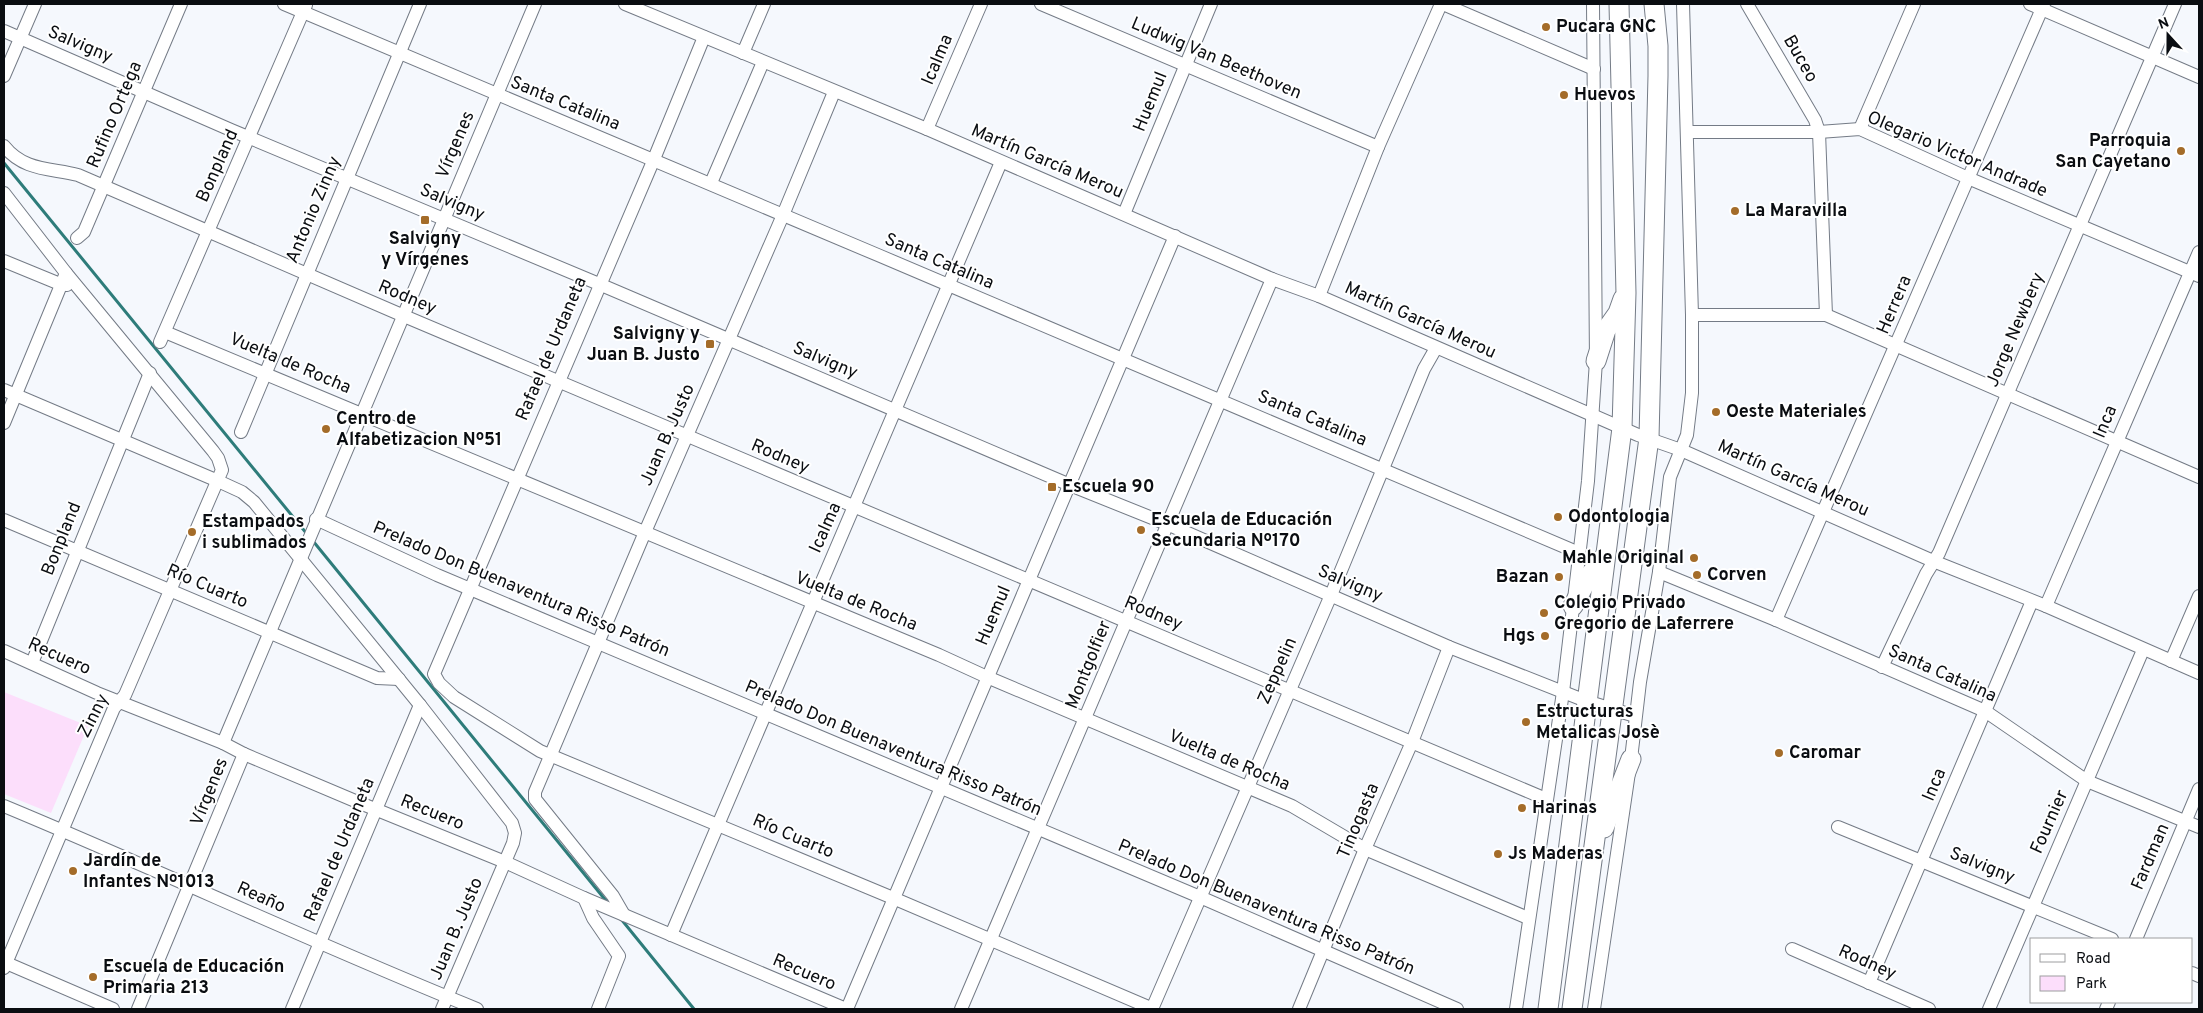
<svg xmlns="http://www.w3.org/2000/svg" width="2203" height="1013" viewBox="0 0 2203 1013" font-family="Overpass,sans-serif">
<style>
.green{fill:#fcdefb}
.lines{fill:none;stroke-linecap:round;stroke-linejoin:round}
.stream{stroke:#2e7c7a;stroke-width:3}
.minor-casing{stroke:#747b86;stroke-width:14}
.highway-casing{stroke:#747b86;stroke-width:21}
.minor{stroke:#fff;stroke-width:12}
.highway{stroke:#fff;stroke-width:19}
.poi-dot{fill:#a46c29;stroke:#fff;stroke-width:2}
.labels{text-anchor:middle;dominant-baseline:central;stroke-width:4;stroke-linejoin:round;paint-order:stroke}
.poi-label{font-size:18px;font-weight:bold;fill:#0a0d11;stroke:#fff;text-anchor:start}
.street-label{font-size:18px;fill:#0a0d11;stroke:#fff}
</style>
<rect width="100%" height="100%" fill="#f5f8fd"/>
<path class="green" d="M4,692l84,34 -37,87 -47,-19z"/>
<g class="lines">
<g class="stream">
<path d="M4,163l303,371"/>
<path d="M313,541l294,361"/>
<path d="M621,919l73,90"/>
</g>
<g class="minor-casing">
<g id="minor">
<path d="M284,4c431,184 865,363 1295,549"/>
<path d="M625,4l302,125 345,150 47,17 319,139 43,15 252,111 113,45 153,67"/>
<path d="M1041,4l337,143"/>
<path d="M1443,4l151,65"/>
<path d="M1747,4l68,116 4,12 7,183"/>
<path d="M2030,4l169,73"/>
<path d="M4,31l227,99 368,154 471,201 97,39 282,123 137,54 49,15"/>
<path d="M704,37l-50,122 -220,515 5,9 15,14 86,54 353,147 260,111"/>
<path d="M743,53l21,-49"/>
<path d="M4,76l31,-72"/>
<path d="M927,129l54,-125"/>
<path d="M1860,129l54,-125"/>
<path d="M1687,132h132l41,-3 108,49 231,98"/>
<path d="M4,146c20,25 46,22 74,29l326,141 1142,483"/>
<path d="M711,183l52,-121"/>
<path d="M4,193l62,80 147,178 5,7 4,12 -97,225 -11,13 -110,260"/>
<path d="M1124,214l87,-210"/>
<path d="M77,238l7,-6 97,-228"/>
<path d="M4,261l56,23 7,1"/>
<path d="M1319,296l59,-149 63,-143"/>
<path d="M1692,315h134l373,162"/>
<path d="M165,332l774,323 48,22 305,129 73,43 163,69"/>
<path d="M160,342l146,-337"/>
<path d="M4,390l214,91 24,11 12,10 166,203 92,118 3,10 -2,10 -71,166"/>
<path d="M4,423l62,-150"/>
<path d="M241,432l179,-428"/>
<path d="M316,519l121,56 763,322 257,112"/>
<path d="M4,520l373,158 22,1"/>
<path d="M1659,572l117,48 209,91 102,70 112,46"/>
<path d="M2046,606l153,-354"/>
<path d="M1776,620l268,-616"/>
<path d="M4,651l93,42 126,50 21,11 116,49 145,59 79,36 262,111"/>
<path d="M2171,661l28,-65"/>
<path d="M32,663l118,-290"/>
<path d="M1882,667l44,-93 13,-21 236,-549"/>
<path d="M223,743l312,-739"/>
<path d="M4,806c159,66 314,139 473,203"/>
<path d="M1838,827l274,112"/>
<path d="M584,898l9,20 26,38 -21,53"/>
<path d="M624,915l-11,-19 -78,-97v-7l110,-260 138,-317 51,-123"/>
<path d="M671,935l330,-773"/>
<path d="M2136,939l63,-150"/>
<path d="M1792,949l137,60"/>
<path d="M4,962l109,47"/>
<path d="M2192,973l7,3"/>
<path d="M1869,983l163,-382"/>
<path d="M138,1009l106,-255"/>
<path d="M292,1009l128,-304"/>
<path d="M847,1009l328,-773"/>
<path d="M961,1009l311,-730"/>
<path d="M1152,1009l179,-414 93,-226 12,-21"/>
<path d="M1299,1009l66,-160 47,-107 37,-95"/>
<path d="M1516,1009l47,-317 25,-211 8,-120 -3,-357"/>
<path d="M1594,1009l37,-250 9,-77 19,-110 11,-95 17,-42 5,-42v-78l-9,-311"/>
<path d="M1989,1009l154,-359"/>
<path d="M2106,1009l3,-7"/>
</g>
</g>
<g class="highway-casing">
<g id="highway">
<path d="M1596,361l10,-31 12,-17 5,-14"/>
<path d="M1573,606l16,-30 16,-20"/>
<path d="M1604,828l27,-69"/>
<path d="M1548,1009l74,-581 4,-135 -7,-289"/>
<path d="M1572,1009l77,-571 9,-362v-30l-4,-42"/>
</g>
</g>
<use href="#minor" class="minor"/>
<use href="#highway" class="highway"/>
</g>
<g class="poi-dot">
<circle cx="1546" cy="27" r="5"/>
<circle cx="1564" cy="95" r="5"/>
<circle cx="2181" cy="151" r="5"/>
<circle cx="1735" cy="211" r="5"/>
<rect x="420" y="215" width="10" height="10" rx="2.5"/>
<rect x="705" y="339" width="10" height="10" rx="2.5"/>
<circle cx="1716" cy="412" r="5"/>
<circle cx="326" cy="429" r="5"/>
<rect x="1047" y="482" width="10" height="10" rx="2.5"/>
<circle cx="1558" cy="517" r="5"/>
<circle cx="1141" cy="530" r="5"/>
<circle cx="192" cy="532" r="5"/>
<circle cx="1694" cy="558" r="5"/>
<circle cx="1697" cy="575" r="5"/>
<circle cx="1559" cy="577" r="5"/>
<circle cx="1544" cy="613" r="5"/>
<circle cx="1545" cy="636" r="5"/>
<circle cx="1526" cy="722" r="5"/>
<circle cx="1779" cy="753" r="5"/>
<circle cx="1522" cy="808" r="5"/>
<circle cx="1498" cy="854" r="5"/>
<circle cx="73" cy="871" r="5"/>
<circle cx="93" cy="977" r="5"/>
</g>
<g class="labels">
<g class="poi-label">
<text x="1556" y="27">Pucara GNC</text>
<text x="1574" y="95">Huevos</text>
<text x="2171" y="141" text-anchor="end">Parroquia<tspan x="2171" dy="21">San Cayetano</tspan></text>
<text x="1745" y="211">La Maravilla</text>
<text x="425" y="239" text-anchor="middle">Salvigny<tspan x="425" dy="21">y Vírgenes</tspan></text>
<text x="700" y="334" text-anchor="end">Salvigny y<tspan x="700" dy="21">Juan B. Justo</tspan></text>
<text x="1726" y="412">Oeste Materiales</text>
<text x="336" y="419">Centro de<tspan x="336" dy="21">Alfabetizacion Nº51</tspan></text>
<text x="1062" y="487">Escuela 90</text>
<text x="1568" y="517">Odontologia</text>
<text x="1151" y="520">Escuela de Educación<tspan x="1151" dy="21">Secundaria Nº170</tspan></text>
<text x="202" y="522">Estampados<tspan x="202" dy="21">i sublimados</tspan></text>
<text x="1684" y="558" text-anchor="end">Mahle Original</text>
<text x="1707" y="575">Corven</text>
<text x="1549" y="577" text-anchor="end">Bazan</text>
<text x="1554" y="603">Colegio Privado<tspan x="1554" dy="21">Gregorio de Laferrere</tspan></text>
<text x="1535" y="636" text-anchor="end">Hgs</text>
<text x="1536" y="712">Estructuras<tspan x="1536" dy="21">Metalicas Josè</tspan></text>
<text x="1789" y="753">Caromar</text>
<text x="1532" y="808">Harinas</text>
<text x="1508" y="854">Js Maderas</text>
<text x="83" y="861">Jardín de<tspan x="83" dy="21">Infantes Nº1013</tspan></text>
<text x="103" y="967">Escuela de Educación<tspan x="103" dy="21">Primaria 213</tspan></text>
</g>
<g class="street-label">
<text transform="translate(80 45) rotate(23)">Salvigny</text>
<text transform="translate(1216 59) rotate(23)">Ludwig Van Beethoven</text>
<text transform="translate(1800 59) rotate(60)">Buceo</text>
<text transform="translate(938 60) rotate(-67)">Icalma</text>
<text transform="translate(1151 102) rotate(-68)">Huemul</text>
<text transform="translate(565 104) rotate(22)">Santa Catalina</text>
<text transform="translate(115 115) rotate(-67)">Rufino Ortega</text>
<text transform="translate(456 145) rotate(-67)">Vírgenes</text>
<text transform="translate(1957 155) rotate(23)">Olegario Victor Andrade</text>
<text transform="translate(1047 162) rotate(23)">Martín García Merou</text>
<text transform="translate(218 166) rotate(-66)">Bonpland</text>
<text transform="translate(452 203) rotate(23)">Salvigny</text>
<text transform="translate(314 210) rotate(-67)">Antonio Zinny</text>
<text transform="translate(939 262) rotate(23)">Santa Catalina</text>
<text transform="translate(407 298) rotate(23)">Rodney</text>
<text transform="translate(1895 305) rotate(-67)">Herrera</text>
<text transform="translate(1420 321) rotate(24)">Martín García Merou</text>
<text transform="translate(2016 330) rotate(-67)">Jorge Newbery</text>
<text transform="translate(552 349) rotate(-67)">Rafael de Urdaneta</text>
<text transform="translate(825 361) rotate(23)">Salvigny</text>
<text transform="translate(290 364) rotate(23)">Vuelta de Rocha</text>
<text transform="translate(1312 419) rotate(23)">Santa Catalina</text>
<text transform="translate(2106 422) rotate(-67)">Inca</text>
<text transform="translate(668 435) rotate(-66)">Juan B. Justo</text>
<text transform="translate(780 457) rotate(23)">Rodney</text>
<text transform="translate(1793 479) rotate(24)">Martín García Merou</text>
<text transform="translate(826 528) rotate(-66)">Icalma</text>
<text transform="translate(62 539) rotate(-68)">Bonpland</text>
<text transform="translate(1350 584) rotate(23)">Salvigny</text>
<text transform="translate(207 587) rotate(23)">Río Cuarto</text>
<text transform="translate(521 590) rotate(23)">Prelado Don Buenaventura Risso Patrón</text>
<text transform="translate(856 602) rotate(22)">Vuelta de Rocha</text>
<text transform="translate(1153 614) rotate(23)">Rodney</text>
<text transform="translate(994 616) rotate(-67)">Huemul</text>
<text transform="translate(59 657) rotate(24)">Recuero</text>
<text transform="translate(1089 665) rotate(-68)">Montgolfier</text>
<text transform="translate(1278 671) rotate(-66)">Zeppelin</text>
<text transform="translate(1942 674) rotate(24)">Santa Catalina</text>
<text transform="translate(94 716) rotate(-63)">Zinny</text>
<text transform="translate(893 749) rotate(23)">Prelado Don Buenaventura Risso Patrón</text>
<text transform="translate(1229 761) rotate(23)">Vuelta de Rocha</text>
<text transform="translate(1935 785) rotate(-67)">Inca</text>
<text transform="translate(210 792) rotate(-68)">Vírgenes</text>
<text transform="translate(432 813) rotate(22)">Recuero</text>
<text transform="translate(1359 821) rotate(-67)">Tinogasta</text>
<text transform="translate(2050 822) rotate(-66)">Fournier</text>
<text transform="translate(793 837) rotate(23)">Río Cuarto</text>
<text transform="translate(340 850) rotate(-67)">Rafael de Urdaneta</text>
<text transform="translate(2151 857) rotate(-67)">Fardman</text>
<text transform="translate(1982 866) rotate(22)">Salvigny</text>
<text transform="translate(261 898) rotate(24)">Reaño</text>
<text transform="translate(1266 908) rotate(23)">Prelado Don Buenaventura Risso Patrón</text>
<text transform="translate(457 929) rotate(-67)">Juan B. Justo</text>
<text transform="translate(1867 963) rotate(24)">Rodney</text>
<text transform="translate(804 973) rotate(23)">Recuero</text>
</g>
</g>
<rect width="2203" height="1013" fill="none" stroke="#0a0d11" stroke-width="10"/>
<rect x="2030" y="938" width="162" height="65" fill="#ffffff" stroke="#9d9ea0"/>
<rect x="2040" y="954" width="25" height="8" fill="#ffffff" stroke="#9d9ea0"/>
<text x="2076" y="963" font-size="15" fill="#0a0d11">Road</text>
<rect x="2040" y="976" width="25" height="15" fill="#fcdefb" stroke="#9d9ea0"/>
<text x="2076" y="988" font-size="15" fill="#0a0d11">Park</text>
<g transform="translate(2168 35) rotate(339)" stroke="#ffffff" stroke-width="4" paint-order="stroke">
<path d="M0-4L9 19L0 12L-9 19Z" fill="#0a0d11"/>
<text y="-8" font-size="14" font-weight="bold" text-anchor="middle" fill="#0a0d11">N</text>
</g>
</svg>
